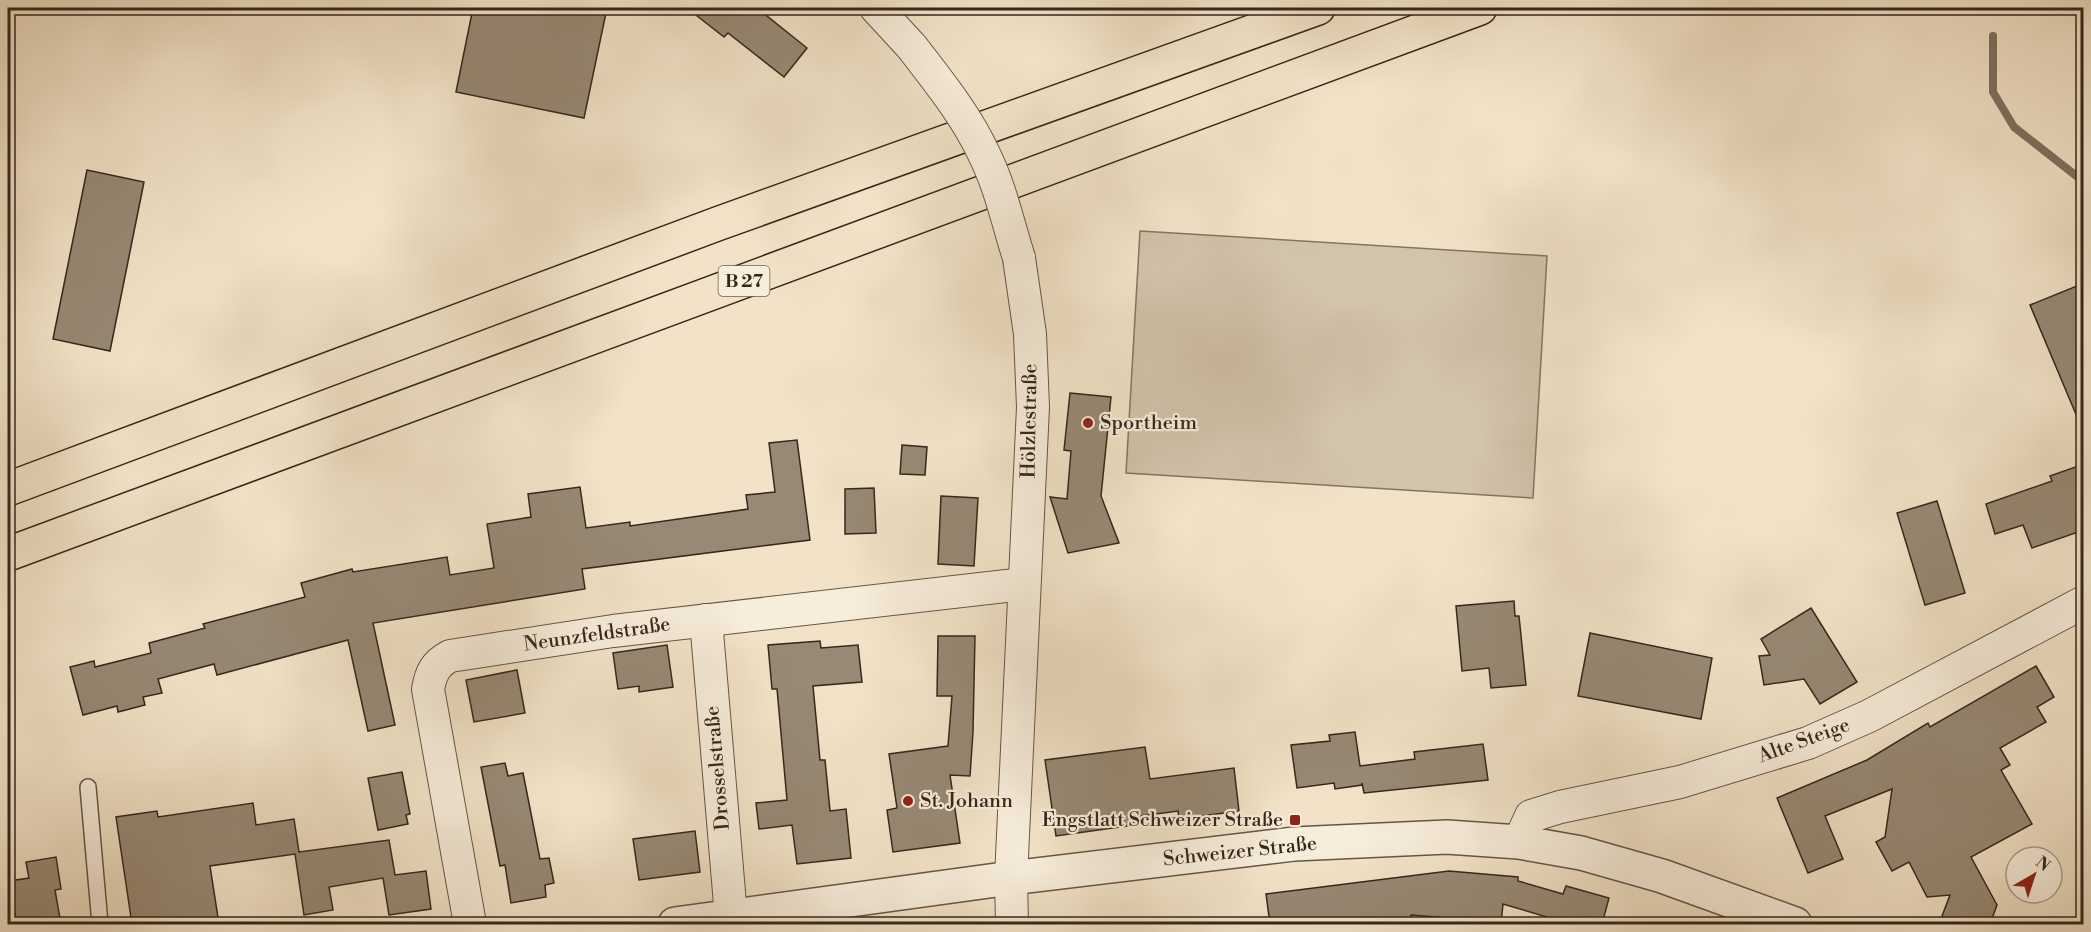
<svg xmlns="http://www.w3.org/2000/svg" width="2091" height="932" viewBox="0 0 2091 932" font-family="'Libre Bodoni',serif">
<style>
.green{fill:#d2c3ab;stroke:#837564;stroke-width:1.5}
.lines{fill:none;stroke-linecap:round;stroke-linejoin:round}
.stream{stroke:#7f7160;stroke-width:8}
.building{fill:#978975;stroke:#34271c;stroke-width:1.5}
.service-casing{stroke:#645647;stroke-width:18}
.minor-casing{stroke:#645647;stroke-width:34}
.tertiary-casing{stroke:#645647;stroke-width:36}
.trunk-casing{stroke:#34271c;stroke-width:36}
.service{stroke:#f7eddb;stroke-width:15}
.minor{stroke:#f7eddb;stroke-width:32}
.tertiary{stroke:#f7eddb;stroke-width:33}
.trunk{stroke:#f2e3c8;stroke-width:33}
.minor-bridge-casing{stroke:#645647;stroke-width:34;stroke-linecap:butt}
.minor-bridge{stroke:#f7eddb;stroke-width:32}
.poi-dot{fill:#8f2418;stroke:#f7eddb;stroke-width:2}
.labels{text-anchor:middle;dominant-baseline:central;stroke-width:4.5;stroke-linejoin:round;paint-order:stroke}
.shield{fill:#f7eddb;stroke:#6e6255;stroke-width:1.5}
.shield-label{font-size:18px;font-weight:bold;fill:#34271c}
.street-label{font-size:20px;fill:#34271c;stroke:#f7eddb}
.poi-label{font-size:20px;fill:#34271c;stroke:#f7eddb;text-anchor:start}
</style>
<rect width="100%" height="100%" fill="#f2e3c8"/>
<filter id="stains"><feTurbulence type="fractalNoise" baseFrequency=".00333" numOctaves="4"/><feColorMatrix values="0 0 0 0 .2 0 0 0 0 .09 0 0 0 0 .02 0 0 0 .5 -.17"/></filter>
<radialGradient id="worn" r=".72"><stop offset=".6" stop-color="#630" stop-opacity="0"/><stop offset="1" stop-color="#630" stop-opacity=".3"/></radialGradient>
<path class="green" d="M1140,231l407,25 -14,242 -407,-25z"/>
<g class="lines">
<path class="stream" d="M1993,36v56l21,35 70,55"/>
</g>
<g class="building">
<path d="M473,8h134l-23,110 -128,-26z"/>
<path d="M687,8h70l50,40 -23,29 -56,-44 -4,4z"/>
<path d="M87,170l57,12 -34,169 -57,-12z"/>
<path d="M2084,283v148h-1l-53,-126z"/>
<path d="M1070,393l41,4 -10,99 18,47 -51,10 -18,-56 17,2 4,-48 -7,-1z"/>
<path d="M797,440l13,100 -228,29 3,20 -212,34 22,102 -27,6 -20,-91 -131,35 -3,-11 -56,15 4,14 -19,4 2,8 -27,7 -1,-6 -34,9 -13,-48 24,-6 1,6 56,-14 -2,-10 56,-15 -2,-4 102,-27 -4,-14 51,-14 1,3 94,-15 3,18 44,-7 -7,-44 44,-7 -3,-23 52,-7 6,41 44,-6v4l118,-17 -2,-14 29,-3 -6,-49z"/>
<path d="M902,445l25,2 -2,28 -25,-1z"/>
<path d="M2084,464v66l-52,18 -9,-23 -28,9 -9,-30 66,-23 -2,-5z"/>
<path d="M874,488l2,45 -31,1v-45z"/>
<path d="M941,496l37,2 -4,68 -36,-2z"/>
<path d="M1937,501l28,92 -40,12 -28,-92z"/>
<path d="M1514,601l1,15h4l7,69 -35,3 -2,-20 -27,3 -6,-65z"/>
<path d="M1811,608l46,74 -37,22 -16,-25 -40,6 -5,-29 11,-1 -9,-16z"/>
<path d="M1590,633l122,25 -11,61 -123,-23z"/>
<path d="M938,636h37l-2,96 -3,44 -20,-1 10,68 -67,9 -6,-42 10,-2 -8,-54 59,-8 4,-50h-15z"/>
<path d="M820,641l1,7 37,-3 4,37 -49,4 7,74h5l5,51 16,-2 5,49 -54,6 -5,-39 -33,4 -3,-26 31,-3 -10,-111h-5l-4,-44z"/>
<path d="M667,645l6,42 -34,5v-6l-21,3 -5,-36z"/>
<path d="M2036,666l18,31 -17,10 9,15 -46,26 10,17 -9,5 31,54 -61,33 26,48 -7,19h-51l11,-29 -23,2 -18,-35 -17,9 -16,-29 9,-5 7,-48 -67,27 18,43 -35,14 -31,-75 90,-38 61,-37 2,4z"/>
<path d="M517,670l8,43 -51,9 -8,-42z"/>
<path d="M1355,732l5,34 55,-7 -1,-7 69,-8 5,36 -124,13 -2,-10v2l-27,4 -1,-6 -37,5 -6,-43 39,-4 -1,-6z"/>
<path d="M1145,747l5,32 84,-11 5,43 -60,8 -1,-8 -45,6 1,8 -78,11 -11,-76z"/>
<path d="M505,763l3,13 15,-3 17,86 9,-1 5,25 -9,2 1,12 -35,6 -6,-38 -5,1 -19,-99z"/>
<path d="M402,772l8,42 -4,1 2,9 -30,6 -10,-52z"/>
<path d="M253,803l3,22 38,-6 5,33 90,-12 6,35 31,-4 5,38 -42,6 -6,-37 -54,9 4,23 -29,5 -9,-61 -85,12 9,58h-87l-16,-107 41,-6 1,6z"/>
<path d="M695,831l5,41 -61,8 -6,-41z"/>
<path d="M56,857l5,32 -6,1 6,34h-44l-8,-43 20,-3 -3,-16z"/>
<path d="M1449,871l69,6v4l45,13 3,-8 43,12 -7,26h-47l2,-4 -54,-16 -2,20h-26v-4l-64,-5v5l-39,4h-102l-4,-30z"/>
</g>
<g class="lines">
<g class="service-casing">
<path id="service" d="M88,787l12,137"/>
</g>
<g class="minor-casing">
<g id="minor">
<path d="M876,8l36,39"/>
<path d="M706,620l25,296"/>
<path d="M1519,842l12,-26 29,-9 120,-25 128,-39 61,-27 215,-114"/>
<path d="M470,924l-42,-235c3,-16 7,-25 22,-33l163,-25 411,-47"/>
<path d="M1012,924l-1,-46 22,-471 -3,-73 -11,-76"/>
</g>
</g>
<g class="tertiary-casing">
<path id="tertiary" d="M675,924l336,-46 283,-34 153,-7 72,5 62,11 81,23 133,48"/>
</g>
<g class="trunk-casing">
<g id="trunk">
<path d="M8,489l709,-265 601,-216"/>
<path d="M8,554l1472,-546"/>
</g>
</g>
<use href="#service" class="service"/>
<use href="#minor" class="minor"/>
<use href="#tertiary" class="tertiary"/>
<use href="#trunk" class="trunk"/>
<g class="minor-bridge-casing">
<path id="minor-bridge" d="M912,47c26,34 54,68 72,107 16,32 24,69 35,104"/>
</g>
<use href="#minor-bridge" class="minor-bridge"/>
</g>
<g class="poi-dot">
<circle cx="1088" cy="423" r="6"/>
<circle cx="908" cy="801" r="6"/>
<rect x="1289" y="814" width="12" height="12" rx="3"/>
</g>
<g class="labels">
<rect class="shield" x="718.5" y="266" width="51" height="30" rx="4.5"/>
<g class="shield-label">
<text x="744" y="281">B 27</text>
</g>
<g class="street-label">
<text transform="translate(1030 421) rotate(-89)">Hölzlestraße</text>
<text transform="translate(597 635) rotate(-8)">Neunzfeldstraße</text>
<text transform="translate(1804 741) rotate(-20)">Alte Steige</text>
<text transform="translate(718 768) rotate(-95)">Drosselstraße</text>
<text transform="translate(1240 852) rotate(-6)">Schweizer Straße</text>
</g>
<g class="poi-label">
<text x="1100" y="423">Sportheim</text>
<text x="920" y="801">St. Johann</text>
<text x="1283" y="820" text-anchor="end">Engstlatt Schweizer Straße</text>
</g>
</g>
<rect width="2091" height="932" fill="none" stroke="#f2e3c8" stroke-width="30"/>
<rect x="9" y="9" width="2073" height="914" fill="none" stroke="#34271c" stroke-width="3"/>
<rect x="15" y="15" width="2061" height="902" fill="none" stroke="#34271c" stroke-width="1.5"/>
<g transform="translate(2034 875) rotate(39)"><circle r="28" fill="#f7eddb" stroke="#a99e8f" stroke-width="1.5"/>
<path d="M0-4.5L10 22L0 15L-10 22Z" fill="#8f2418"/>
<text y="-9" font-size="16" font-weight="bold" text-anchor="middle" fill="#34271c">N</text>
</g>
<rect width="100%" height="100%" filter="url(#stains)"/>
<rect width="100%" height="100%" fill="url(#worn)"/>
</svg>
